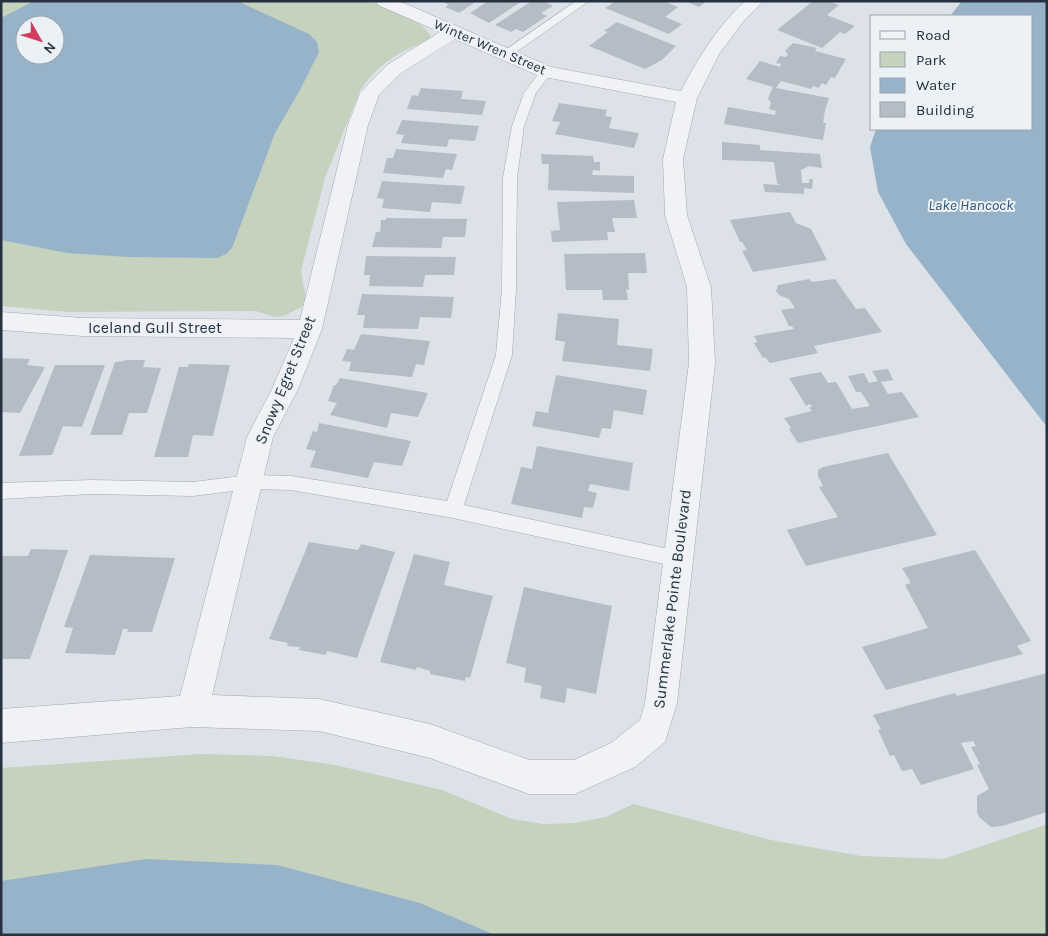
<svg xmlns="http://www.w3.org/2000/svg" width="1048" height="936" viewBox="0 0 1048 936" font-family="Karla,sans-serif">
<style>
.green{fill:#c5d2be;fill-rule:evenodd}
.water{fill:#96b3ca;fill-rule:evenodd}
.building{fill:#b4bcc5}
.lines{fill:none;stroke-linecap:round;stroke-linejoin:round}
.lane-casing{stroke:#a2a9b2;stroke-width:1}
.street-casing{stroke:#a2a9b2;stroke-width:1}
.lane{fill:#f0f2f6;fill-rule:evenodd}
.street{fill:#f0f2f6;fill-rule:evenodd}
.labels{text-anchor:middle;dominant-baseline:central;stroke-width:4;stroke-linejoin:round;paint-order:stroke}
.far-street-label{font-size:14px;fill:#26313f;stroke:#ecf1f5}
.far-water-label{font-size:15px;font-style:italic;fill:#2e5374;stroke:#ecf1f5}
.street-label{font-size:16px;fill:#26313f;stroke:#ecf1f5}
</style>
<rect width="100%" height="100%" fill="#dde2e8"/>
<g class="green">
<path d="M1,1h369c17,8 57,20 62,38 -7,5 -14,5 -22,9 -19,9 -39,24 -50,43l-35,87 -24,93 5,27 -3,8 -19,10 -9,1 -19,-6h-11l-176,1 -68,-6zM25,25h30v30h-30z"/>
<path d="M201,754l72,2 62,9 107,25 70,29 31,5 31,-1 32,-6 27,-13 138,36 90,16 82,3 104,-35v111h-1046v-167z"/>
</g>
<g class="water">
<path d="M34,1h203l72,33 8,8 2,10 -19,38 -25,43 -43,115 -6,6 -9,4 -89,-1 -61,-4 -66,-13v-222zM25,25h30v30h-30z"/>
<path d="M962,1h85v426l-141,-183 -28,-52 -8,-45 6,-18h156v-113h-82z"/>
<path d="M146,859l131,6 143,38 75,32h-494v-54z"/>
</g>
<g class="building">
<path d="M441,1h36l-18,12 -14,-6 4,-2z"/>
<path d="M488,1h34l-33,22 -19,-10z"/>
<path d="M532,1h11l10,5 -12,7 6,3 -24,16 -7,-3 -5,3 -16,-7z"/>
<path d="M616,1h47l15,6 -13,10 17,7 -13,10 -64,-26z"/>
<path d="M685,1h22l-8,6z"/>
<path d="M813,1h15l11,4 -12,10 28,11 -10,8 -5,-2 -18,16 -45,-18z"/>
<path d="M617,22l59,24 -14,14 -17,9 -56,-23 19,-14 -4,-1z"/>
<path d="M793,43l24,5 -2,3 31,8 -11,19 -4,-1 -5,8 -4,-2 -3,5 -6,-2 -2,3 -30,-8 -5,7 53,10 -4,12 -2,13h3l-3,17 -99,-16 4,-17 47,8 1,-4 -7,-2 2,-6 -3,-4 5,-12 -27,-8 14,-18 20,6 1,-3 -5,-1 4,-7 6,1 2,-3 -3,-3z"/>
<path d="M421,88l42,3 -2,8 25,2 -4,14 -75,-6 5,-14 6,1z"/>
<path d="M559,103l48,7 -2,6 7,1 -3,11 30,5 -5,15 -79,-14 5,-12 -8,-1z"/>
<path d="M402,120l77,6 -4,15 -26,-2 -2,8 -46,-4 3,-8 -8,-1z"/>
<path d="M722,142l38,3v5l60,4 2,14 -13,-2 -8,4 1,13h7v-4h4l-1,10 -8,-1v6l-39,-2 -2,-8 17,1 -3,-2 -3,-21 -52,-2z"/>
<path d="M396,149l61,5 -5,16 -6,-1 -3,9 -60,-5 4,-15h6z"/>
<path d="M541,154l52,2 1,6h6v9l-7,-1 -1,5 42,1v17l-86,-3 1,-26h-7z"/>
<path d="M382,181l13,1 70,4 -4,18 -29,-2 -2,10 -48,-4 2,-9 -7,-1z"/>
<path d="M634,200l3,18h-25l3,14h-8l1,8 -56,2 -1,-11 9,-1 -3,-28z"/>
<path d="M790,212l6,11 15,6 16,31 -74,12 -11,-21 5,-1 -5,-8h-2l-10,-22z"/>
<path d="M386,218l81,1 -2,18h-22l-2,11 -69,-1 4,-15h4l1,-12h5z"/>
<path d="M645,253l2,20h-19l1,17 -3,-1 2,11h-25l-1,-10h-36l-2,-36z"/>
<path d="M366,256l90,1 -2,18h-29l-2,12 -54,-1 1,-11h-6z"/>
<path d="M809,279l3,3 23,-3 21,30 9,-1 17,24 -68,14 4,7 -48,10 -5,-6 -2,1 -9,-15 4,-1 -4,-6 40,-7 -2,-3h-3l-8,-16 14,-2 -6,-9 -10,-4 -3,-4 2,-6z"/>
<path d="M362,294l92,3 -3,21 -31,-1 -2,12 -55,-1 2,-13h-8z"/>
<path d="M558,313l61,6 -2,26 36,4 -3,22 -88,-10 3,-19 -10,-2z"/>
<path d="M361,334l69,7 -6,24 -8,-1 -4,13 -63,-6 2,-9 -9,-1 5,-12 7,1z"/>
<path d="M1,358l29,1 -3,6 18,2 -25,46 -19,-1z"/>
<path d="M125,360h20l-2,7 18,1 -14,45h-18l-7,22h-32l25,-73 10,-1z"/>
<path d="M189,364l41,1 -17,71 -20,-1 -5,22h-34l25,-90h9z"/>
<path d="M55,365h50l-23,62 -19,-1 -11,29 -33,1z"/>
<path d="M888,369l5,11 -12,2 7,12 14,-2 17,25 -121,26 -9,-14 2,-1 -7,-10 28,-7 -3,-3 3,-2 -2,-2 -4,2 -17,-28 32,-6 7,11 8,-1 16,27 18,-3 -9,-14h-5l-8,-16 16,-3 5,10 9,-2 -6,-10z"/>
<path d="M556,375l91,15 -4,25 -29,-5 -3,19 -9,-1 -3,10 -67,-12 4,-15 12,2z"/>
<path d="M340,378l88,15 -10,24 -27,-4 -4,15 -57,-13 7,-12 -9,-2 6,-16h2z"/>
<path d="M319,423l92,18 -9,25 -28,-4 -6,16 -58,-11 6,-16 -10,-2 7,-18 4,1z"/>
<path d="M537,446l96,17 -4,28 -39,-7 -2,7 9,2 -4,15 -9,-1 -2,11 -71,-14 10,-37 11,2z"/>
<path d="M888,453l49,82 -131,31 -19,-36 51,-13 -19,-30 4,-1 -5,-10v-6l5,-3z"/>
<path d="M309,542l49,8 3,-6 34,8 -38,106 -30,-7 -1,4 -27,-5 1,-3 -13,-1 1,-3 -19,-4z"/>
<path d="M31,549l37,1 -38,109h-29v-103h27z"/>
<path d="M975,550l56,91 -14,5 6,8 -137,36 -24,-43 66,-19 -23,-43 6,-2 -9,-15z"/>
<path d="M414,554l36,8 -6,23 49,11 -23,82 -4,-1 -1,4 -35,-7v-3l-13,-4 -1,3 -36,-8z"/>
<path d="M90,555l85,3 -23,74h-25l1,-3h-5l-8,26 -50,-2 8,-25 -9,-1z"/>
<path d="M524,587l88,19 -16,88 -29,-6 -2,15 -25,-5 2,-12 -18,-4 2,-14 -20,-5z"/>
<path d="M1047,673v139l-45,14 -11,1 -12,-10 -2,-5v-16l12,-7 -12,-24 3,-1 -9,-17 5,-1 -3,-5 -12,2 13,26 -53,16 -9,-16 -10,2 -8,-16 -4,1 -12,-26 3,-1 -8,-14 82,-22 2,3z"/>
</g>
<g class="lines">
<g class="lane-casing">
<g id="lane">
<path d="M576,1h13l-80,56h-8v-4z"/>
<path d="M546,68l6,4 -16,21 -12,33 -7,52 -1,111 -4,66 -48,150 214,46 7,2 2,6 -2,6 -7,2 -225,-49 -162,-28 -42,-1 -56,7 -101,-2 -91,5v-16l91,-3 101,2 56,-7 42,1 156,25 49,-146 6,-66 1,-111 9,-52 12,-33 18,-24z"/>
</g>
</g>
<g class="street-casing">
<path id="street" d="M376,1h23l152,66 130,24c17,-33 36,-64 64,-90h18l-20,21 -24,32 -22,44 -14,61 4,56 24,72 4,76 -38,340 -12,39 -30,25 -60,27h-46l-99,-36 -111,-27 -127,-4 -191,16v-34l179,-13 67,-259 25,-48 22,-51 -211,-2 -82,-6v-18l82,6 217,2 48,-195 12,-32 27,-28 53,-33 -62,-27zM455,39l84,37 137,26 -13,57 2,56 22,72 2,76 -44,340 -5,17 -29,23 -37,17h-45l-99,-36 -111,-25 -107,-4 61,-258 25,-48 24,-60 46,-204 11,-30 22,-22z"/>
</g>
<use href="#lane" class="lane"/>
<use href="#street" class="street"/>
</g>
<g class="labels">
<g class="far-street-label">
<text transform="translate(490 47) rotate(23)">Winter Wren Street</text>
</g>
<g class="far-water-label">
<text x="971" y="205">Lake Hancock</text>
</g>
<g class="street-label">
<text x="155" y="327">Iceland Gull Street</text>
<text transform="translate(285 380) rotate(-68)">Snowy Egret Street</text>
<text transform="translate(672 599) rotate(-83)">Summerlake Pointe Boulevard</text>
</g>
</g>
<rect width="1048" height="936" fill="none" stroke="#26313f" stroke-width="5"/>
<rect x="870" y="15" width="162" height="115" fill="#ecf1f5" stroke="#9da4ac"/>
<rect x="880" y="31" width="25" height="8" fill="#f0f2f6" stroke="#9da4ac"/>
<text x="916" y="40" font-size="15" fill="#26313f">Road</text>
<rect x="880" y="52" width="25" height="15" fill="#c5d2be" stroke="#9da4ac"/>
<text x="916" y="65" font-size="15" fill="#26313f">Park</text>
<rect x="880" y="78" width="25" height="15" fill="#96b3ca" stroke="#9da4ac"/>
<text x="916" y="90" font-size="15" fill="#26313f">Water</text>
<rect x="880" y="102" width="25" height="15" fill="#b4bcc5" stroke="#9da4ac"/>
<text x="916" y="115" font-size="15" fill="#26313f">Building</text>
<g transform="translate(40 40) rotate(129)"><circle r="24" fill="#ecf1f5" stroke="#9da4ac"/>
<path d="M0-4L9 19L0 12L-9 19Z" fill="#d33b5f"/>
<text y="-8" font-size="14" font-weight="bold" text-anchor="middle" fill="#26313f">N</text>
</g>
</svg>
